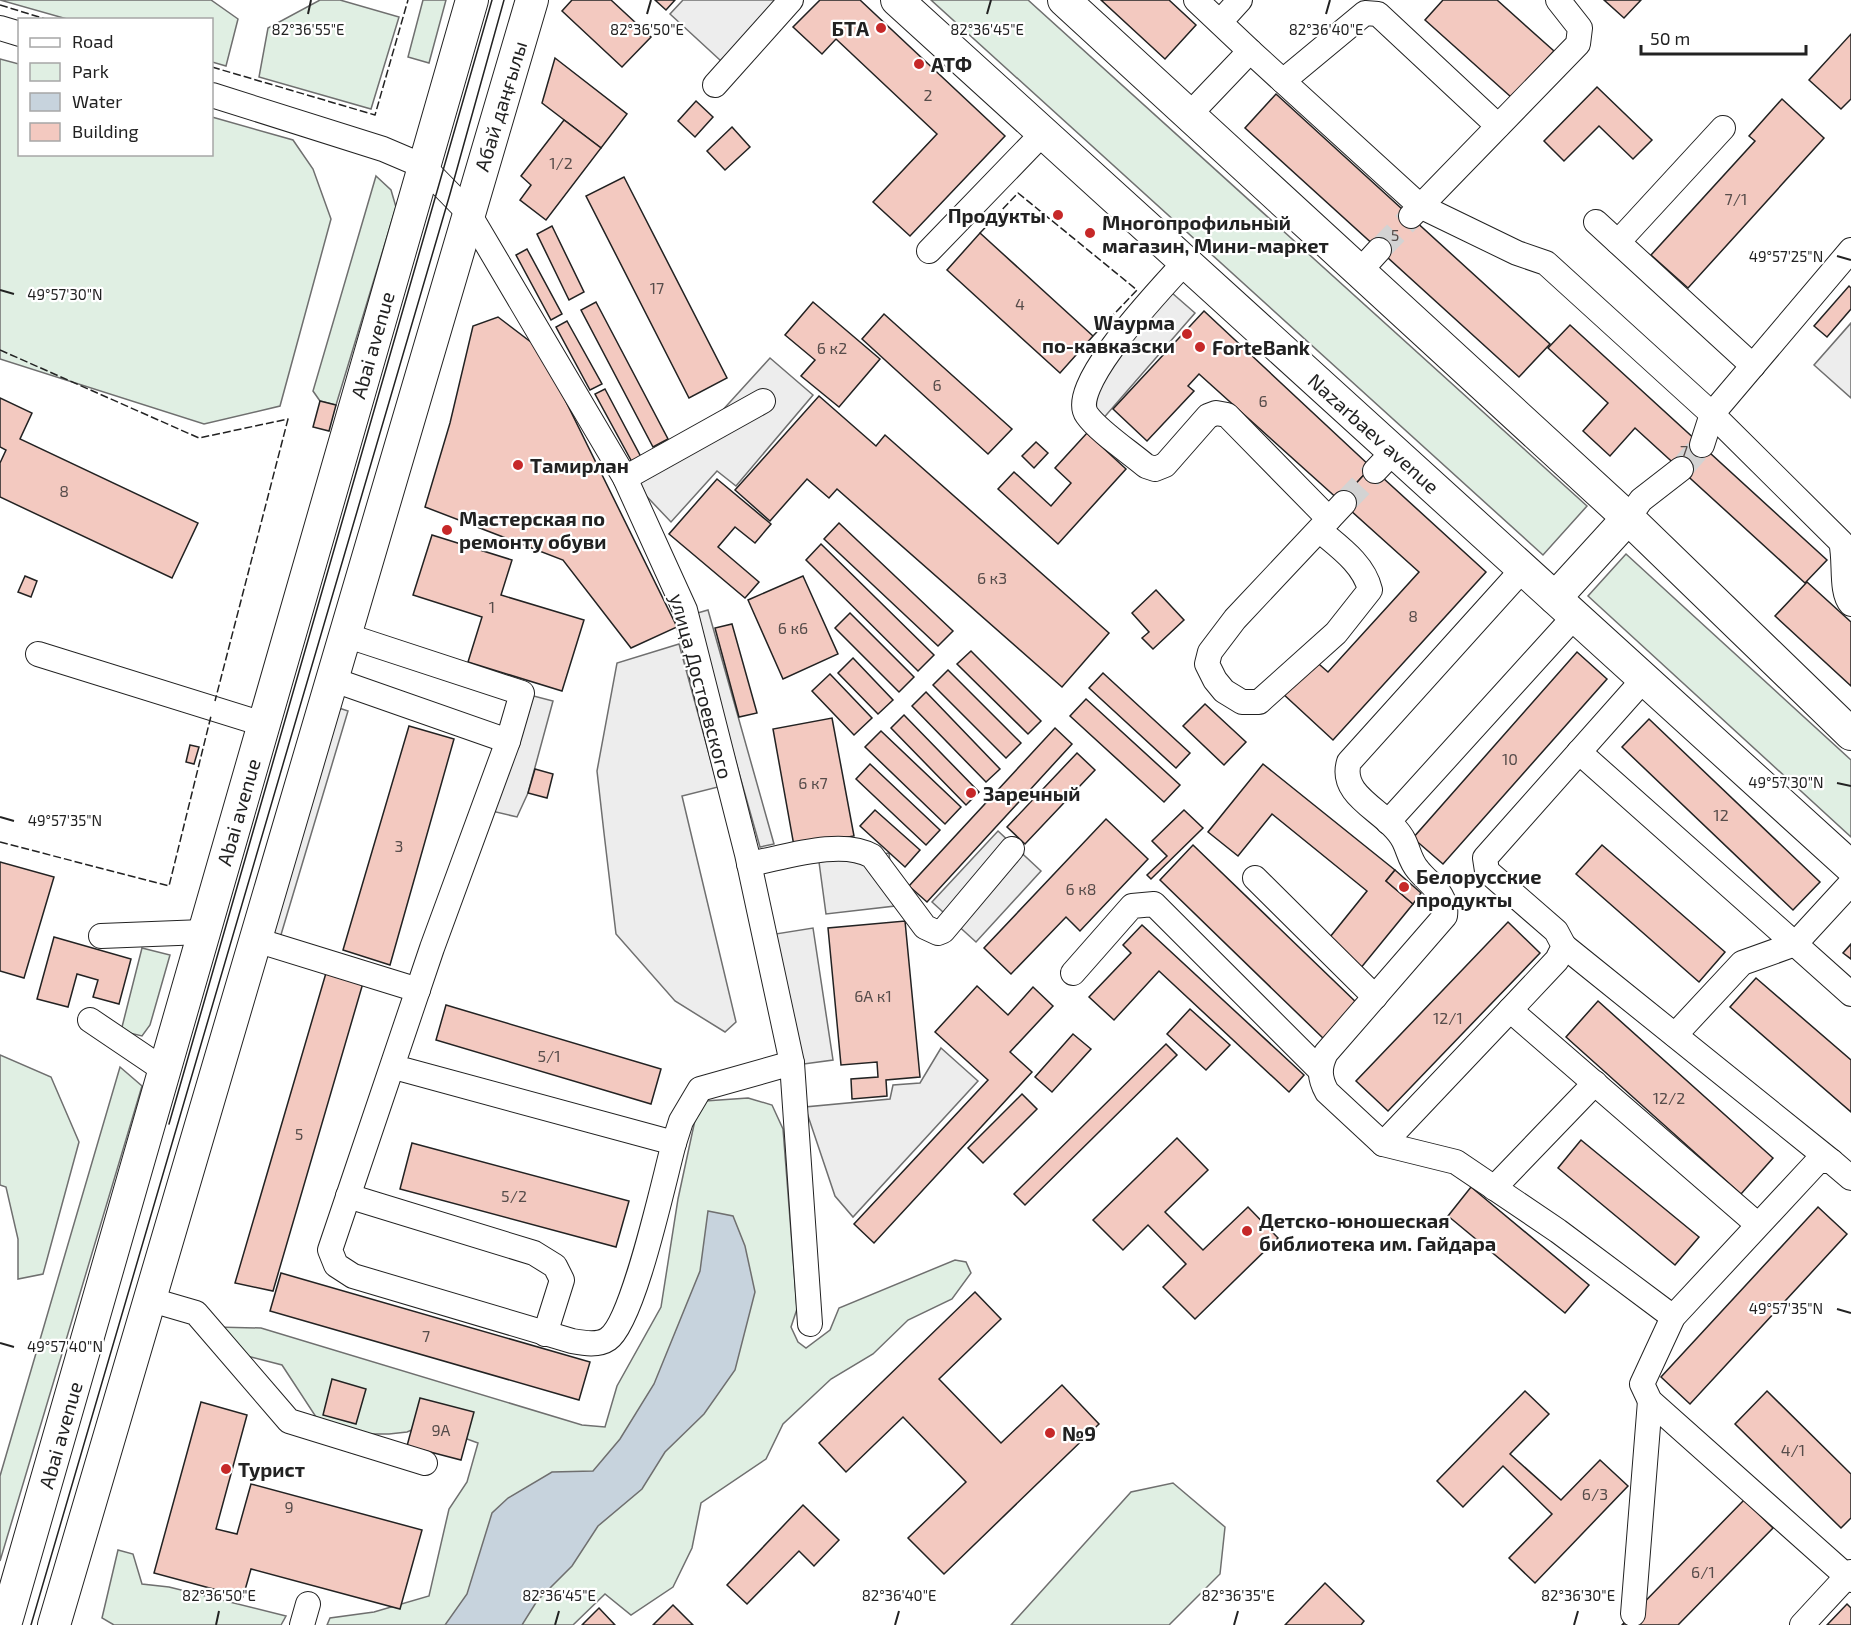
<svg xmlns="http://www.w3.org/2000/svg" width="1851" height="1625" viewBox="0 0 1851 1625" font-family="'Exo 2',sans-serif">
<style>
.green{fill:#e0efe3;stroke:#6f6f6f;stroke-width:1.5}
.parking{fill:#ededed;stroke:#6f6f6f;stroke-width:1.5}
.water{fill:#c7d3dd;stroke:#6f6f6f;stroke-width:1.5}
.building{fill:#f3c9c0;stroke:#222;stroke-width:1.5}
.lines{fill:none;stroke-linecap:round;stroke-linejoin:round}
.minor-tunnel{stroke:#d3d3d3;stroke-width:24;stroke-dasharray:24 12;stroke-linecap:butt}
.minor-casing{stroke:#222;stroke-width:26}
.major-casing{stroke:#222;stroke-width:34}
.minor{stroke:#fff;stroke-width:24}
.major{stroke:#fff;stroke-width:32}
.tram{stroke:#222;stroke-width:1.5}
.fence{stroke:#222;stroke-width:1.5;stroke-dasharray:8 3;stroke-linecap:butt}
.ticks{fill:none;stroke:#222;stroke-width:2}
.poi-dot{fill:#c62828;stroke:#fff;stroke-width:2}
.labels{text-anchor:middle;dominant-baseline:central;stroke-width:4.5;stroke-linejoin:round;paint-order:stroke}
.number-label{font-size:16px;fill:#564c4a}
.poi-label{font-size:20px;font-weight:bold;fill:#222;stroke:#fff;text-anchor:start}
.street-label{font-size:20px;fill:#222;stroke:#fff}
.ticks-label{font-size:15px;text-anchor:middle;fill:#222;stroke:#fff;stroke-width:4.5;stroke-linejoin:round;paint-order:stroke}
</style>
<rect width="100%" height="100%" fill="#fff"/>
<g class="green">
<path d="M0,0h211l27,19 -12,47 -14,-4v-42l-145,-1z"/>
<path d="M320,0h20l59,17 -28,92 -112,-32 9,-49z"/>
<path d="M423,0h23l-17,63 -21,-6z"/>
<path d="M931,0h97l559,506 -44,49z"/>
<path d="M0,59l19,5 1,90h192v-37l81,23 20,29 18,50 -51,187 -76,18 -204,-65z"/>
<path d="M376,176l15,14 5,17 -60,198 -16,-4 -7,-10z"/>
<path d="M1626,554l225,206v77l-263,-241z"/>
<path d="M142,948l28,7 -20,70 -8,11 -21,-5z"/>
<path d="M0,1055l51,22 28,65 -36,132 -25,5v-40l-12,-52 -6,-2z"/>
<path d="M120,1067l22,19 -142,475v-85z"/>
<path d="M748,1098l24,7 11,24 14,180 -6,18 7,15 8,6 24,-18 9,-22 116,-48 11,2 5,11 -19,26 -44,21 -35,34 -42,25 -48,45 -17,35 -65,44 -9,45 -19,39 -42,28 -26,-21 -32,31h-246l3,-7 44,-6 55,-16 20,-87 18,-27 11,-39 -52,-19 -19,8 -18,2h-38l-35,-17 -34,-52 -35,-9 -31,-29 45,1 321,97 23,2 12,-41 44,-79 17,-108 17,-79 10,-19z"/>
<path d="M1173,1483l52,44 -5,47 -51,51h-158l120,-133z"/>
<path d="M118,1550l15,4 9,30 27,3 117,29 -5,9h-167l-12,-7z"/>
</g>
<g class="parking">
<path d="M683,0h94l-56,61 -51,-47z"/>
<path d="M1156,279l39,34 -94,108 -26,-23 39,-45 -13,-11z"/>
<path d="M1851,323v75l-37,-33z"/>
<path d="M770,358l43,37 -77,91 -19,-15 -46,51 -38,-40 57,-36z"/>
<path d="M708,610l66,234 -14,3 -66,-233z"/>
<path d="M679,644l39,143 -36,9 54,226 -11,10 -50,-31 -59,-67 -12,-101 -7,-62 20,-108z"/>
<path d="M522,693l31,8 -25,92 -11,24 -34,-8z"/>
<path d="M327,704l21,7 -68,227 -22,-6z"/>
<path d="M998,831l43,40 -65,71 -44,-40z"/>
<path d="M889,853l6,53 -69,8 -7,-52z"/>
<path d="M813,928l20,132 -44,6 -20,-131z"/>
<path d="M941,1048l37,33 -125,136 -18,-21 -30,-89 85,-8 3,-14 27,-2z"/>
</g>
<path class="water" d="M708,1211l25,5 12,30 10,46 -20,78 -31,44 -39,38 -23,37 -44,37 -26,40 -35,35 -15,24h-77l22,-31 25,-81 16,-15 44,-26 41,-1 27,-32 34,-55 46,-113z"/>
<g class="building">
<path d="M572,0h39l40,37 -29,30 -60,-56z"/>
<path d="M655,0h20l-9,10z"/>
<path d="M820,0h40l145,136 -95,100 -37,-34 64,-68 -101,-95 -14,15 -29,-27z"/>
<path d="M1101,0h68l27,25 -31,34z"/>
<path d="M1443,0h54l57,51 -43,46 -86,-77z"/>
<path d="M1604,0h37l-17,18z"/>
<path d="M1851,34v65l-10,10 -32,-29z"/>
<path d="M555,58l72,56 -26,34 -59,-45z"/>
<path d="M1597,87l55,53 -19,19 -34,-33 -35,35 -20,-20z"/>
<path d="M1276,94l274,250 -31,33 -274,-249z"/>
<path d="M1782,99l42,39 -136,150 -37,-33 104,-114 -6,-5z"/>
<path d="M696,101l17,16 -18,20 -17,-16z"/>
<path d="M564,120l37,28 -55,72 -26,-20 11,-15 -10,-9z"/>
<path d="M732,127l18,20 -25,23 -18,-19z"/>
<path d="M624,177l103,201 -38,20 -103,-202z"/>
<path d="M552,226l32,66 -15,8 -32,-66z"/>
<path d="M980,233l113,103 -33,37 -113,-103z"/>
<path d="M527,249l35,65 -11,6 -35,-65z"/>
<path d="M1849,286l2,2v21l-24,28 -13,-11z"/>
<path d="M596,302l72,137 -15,8 -72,-137z"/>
<path d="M813,302l67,57 -41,48 -38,-31 14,-16 -30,-25z"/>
<path d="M1204,311l167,156 -31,34 -141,-127 -11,12 6,5 -47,50 -34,-32z"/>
<path d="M884,314l128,115 -24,25 -126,-115z"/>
<path d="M498,317l42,32 137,278 -46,21 -68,-88 -138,-53 25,-84 23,-97z"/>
<path d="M567,321l35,63 -12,6 -34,-63z"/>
<path d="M1570,325l257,235 -22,23 -170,-155 -25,28 -27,-25 25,-28 -60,-55z"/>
<path d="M605,389l36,68 -9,5 -37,-68z"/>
<path d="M819,396l57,50 9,-11 224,198 -47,54 -225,-198 -8,9 -22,-19 -37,42 -35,-31z"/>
<path d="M0,398l32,15 -12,26 178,84 -26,55 -172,-81v-34l6,-13 -6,-3z"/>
<path d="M320,401l16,4 -7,26 -16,-4z"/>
<path d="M1087,433l39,36 -68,75 -60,-55 16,-17 37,34 20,-23 -16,-15z"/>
<path d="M1036,442l12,11 -14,15 -12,-12z"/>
<path d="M1371,467l115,105 -153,168 -52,-48 31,-34 16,14 91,-100 -79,-71z"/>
<path d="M717,479l54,45 -16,19 -20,-16 -17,20 41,35 -14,16 -76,-64z"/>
<path d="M839,523l114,108 -15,15 -114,-107z"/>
<path d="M432,535l80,25 -11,35 83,25 -22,71 -94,-29 14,-45 -69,-22z"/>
<path d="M821,544l113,111 -16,16 -112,-111z"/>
<path d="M25,576l12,5 -6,16 -13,-5z"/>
<path d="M803,576l35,78 -55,25 -35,-79z"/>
<path d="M1807,582l44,40v64l-76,-70z"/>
<path d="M1156,590l28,30 -31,29 -11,-11 7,-6 -17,-19z"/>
<path d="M850,613l64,64 -15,15 -64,-64z"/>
<path d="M732,624l25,89 -18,4 -24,-89z"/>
<path d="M971,651l70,70 -13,13 -71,-70z"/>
<path d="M1577,652l30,27 -164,185 -30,-26z"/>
<path d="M853,658l40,42 -15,14 -40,-41z"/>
<path d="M948,670l73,73 -15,15 -73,-73z"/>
<path d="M1103,673l87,80 -14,15 -87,-80z"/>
<path d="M830,674l42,44 -18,17 -42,-44z"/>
<path d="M926,692l74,77 -14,13 -74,-76z"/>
<path d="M1086,699l94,86 -16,17 -94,-86z"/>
<path d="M1205,704l41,38 -22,23 -41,-39z"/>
<path d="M904,715l75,77 -13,13 -75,-77z"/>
<path d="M832,718l22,118 -60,10 -21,-117z"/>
<path d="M1649,719l171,163 -27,28 -171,-163z"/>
<path d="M409,726l45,13 -64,226 -47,-15z"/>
<path d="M1055,728l17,16 -145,158 -18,-16z"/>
<path d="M881,731l80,76 -16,17 -80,-77z"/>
<path d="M190,745l9,2 -5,17 -8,-2z"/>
<path d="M1077,753l18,17 -70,74 -18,-17z"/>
<path d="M870,764l70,66 -14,15 -70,-66z"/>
<path d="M1263,764l132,106 -9,11 27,23 -53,65 -34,-27 41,-51 -95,-77 -34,42 -30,-24z"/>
<path d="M535,769l18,5 -6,24 -19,-5z"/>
<path d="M875,810l45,40 -15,17 -45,-41z"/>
<path d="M1184,810l19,18 -52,51 -4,-4 20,-19 -15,-15z"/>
<path d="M1106,819l42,40 -68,72 -14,-14 -55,57 -27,-26z"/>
<path d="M1193,845l167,161 -34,35 -166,-161z"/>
<path d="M1602,845l123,107 -26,30 -123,-108z"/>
<path d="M0,862l54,15 -30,101 -24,-7z"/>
<path d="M1395,870l26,23 -8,11 -27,-23z"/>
<path d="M905,921l15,156 -34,3 1,16 -35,3 -1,-20 27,-2 -1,-15 -36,3 -13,-137z"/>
<path d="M1508,922l32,31 -152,158 -32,-30z"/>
<path d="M1142,925l162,150 -15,17 -130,-121 -45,49 -25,-23 42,-44 -8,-8z"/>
<path d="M54,937l77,22 -12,45 -26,-7 5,-17 -21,-6 -9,33 -31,-8z"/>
<path d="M1851,944v15l-8,-6z"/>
<path d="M326,973l37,10 -90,308 -38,-8z"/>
<path d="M1756,978l95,82v52l-121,-105z"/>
<path d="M977,986l31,29 25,-28 20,19 -43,46 22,20 -158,171 -20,-19 134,-144 -53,-48z"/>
<path d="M1598,1001l175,157 -32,36 -175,-157z"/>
<path d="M446,1005l215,64 -10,35 -215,-64z"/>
<path d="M1190,1009l40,36 -24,25 -39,-36z"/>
<path d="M1073,1034l18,15 -39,43 -17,-15z"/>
<path d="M1166,1044l11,11 -152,150 -11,-11z"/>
<path d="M1022,1094l15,15 -54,54 -15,-15z"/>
<path d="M1177,1138l31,32 -43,42 38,38 45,-43 30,31 -83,81 -32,-32 23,-23 -38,-39 -25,25 -30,-30z"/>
<path d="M1581,1140l118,97 -24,28 -117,-97z"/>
<path d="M412,1143l217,58 -13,46 -216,-58z"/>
<path d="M1471,1187l118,98 -24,28 -117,-97z"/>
<path d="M1818,1207l29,27 -157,170 -29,-27z"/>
<path d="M281,1273l309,89 -11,38 -309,-89z"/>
<path d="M975,1292l26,27 -62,60 62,64 61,-58 37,39 -155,150 -36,-36 58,-56 -63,-65 -57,55 -27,-29z"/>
<path d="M332,1379l34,10 -10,35 -33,-9z"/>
<path d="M1525,1391l24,23 -39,40 51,46 39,-40 28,26 -93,97 -26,-25 43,-44 -49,-48 -40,41 -26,-26z"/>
<path d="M1767,1391l84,83v44l-10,10 -106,-104z"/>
<path d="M420,1398l54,14 -13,48 -54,-14z"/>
<path d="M201,1402l46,13 -31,114 21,5 14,-50 171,46 -22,79 -149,-40 -8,28 -89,-24z"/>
<path d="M1744,1500l29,28 -95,97h-56z"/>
<path d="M803,1505l36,35 -25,26 -15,-15 -52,53 -20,-19z"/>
<path d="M1325,1583l39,38 -3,4h-76z"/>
<path d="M1847,1604l4,4v17h-24z"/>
<path d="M673,1605l20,20h-40z"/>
<path d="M599,1608l16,17h-33z"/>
</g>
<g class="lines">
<g class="minor-tunnel">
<path d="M1379,250l32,-33"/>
<path d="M1681,469l21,-24"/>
<path d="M1344,503l31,-32"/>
</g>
<g class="minor-casing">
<g id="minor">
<path d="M1220,22l20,-22"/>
<path d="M0,28l20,6"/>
<path d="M1250,51l170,155 97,47 29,10 166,151 129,128c5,18 -1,50 10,62"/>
<path d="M1283,81l82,-68 13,1 120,112"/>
<path d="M715,85l76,-85"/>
<path d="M212,95l171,54 40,17 45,46 157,266 60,132 62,244 45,209 18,261"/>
<path d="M1189,115l61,-64 -54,-51"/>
<path d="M1411,216l167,-172 2,-16 -22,-28"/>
<path d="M1596,222l157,144"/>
<path d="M1618,242l105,-114"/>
<path d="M929,251l114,-118"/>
<path d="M1185,262c-20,23 -119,124 -98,153 11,16 44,38 59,51l9,3 10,-4 43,-49 8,-3 11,2 102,104"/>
<path d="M1359,272l20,-22"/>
<path d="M1702,445l10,-31 139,-164"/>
<path d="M1375,471l19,-20"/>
<path d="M625,478l138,-77"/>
<path d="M1628,518l13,-18 40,-31"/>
<path d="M1319,530c20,17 45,34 51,60l-34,43 -77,69h-17l-18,-11 -9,-11 -8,-16 3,-12 25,-33 109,-116"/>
<path d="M1523,569l-174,193c-11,36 41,50 55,79 5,10 6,20 14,29 12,15 30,24 27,46l-119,137c-7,14 -7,25 1,39l56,52 73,18 102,69 115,86"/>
<path d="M345,635l177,58 -14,48"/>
<path d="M38,654l225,70"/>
<path d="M334,680l174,61 -76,207 -102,302 6,15 17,11 219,65c11,2 26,5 36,-2 26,-18 56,-160 66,-196l-280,-76"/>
<path d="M1579,752l216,192 -53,19 -67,72"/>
<path d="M1388,822l186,-205"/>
<path d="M749,864c34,-6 92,-26 123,-8l53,71 13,6 5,-2 69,-82"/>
<path d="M1255,878l120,119"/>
<path d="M1851,883l-56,61 56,50"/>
<path d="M101,936l102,-4"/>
<path d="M256,940l162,50"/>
<path d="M1564,946l267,215"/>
<path d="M1073,973l59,-67 22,-2 166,166"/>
<path d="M1510,1010l47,-50 7,-14 -8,-15 -69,-60 -2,-13 159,-179"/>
<path d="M90,1020l74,50"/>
<path d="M674,1143l7,-22 19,-32 92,-26"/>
<path d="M1383,1144l127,-134 247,214"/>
<path d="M1851,1178l-20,-17h-13l-145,156 -31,67 8,17 201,179"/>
<path d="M1494,1188l101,-105"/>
<path d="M348,1196l186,57 21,13 7,14 -17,54"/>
<path d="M148,1299l48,14 93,108 136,42"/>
<path d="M1633,1614l17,-213"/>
<path d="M302,1625l6,-21"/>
<path d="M1802,1625l49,-53"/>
</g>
</g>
<g class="major-casing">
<g id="major">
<path d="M897,0l954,867"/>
<path d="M1064,0l564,518 223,216"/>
<path d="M1555,598l73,-80"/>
<path d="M5,1625l467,-1625"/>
<path d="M54,1625l478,-1625"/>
</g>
</g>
<use href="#minor" class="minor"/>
<use href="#major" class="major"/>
<g class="tram">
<path d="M169,1124l323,-1124"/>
<path d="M31,1625l419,-1431 54,-194"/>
</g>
<g class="fence">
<path d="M0,5l49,15"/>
<path d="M212,67l163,48 33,-115"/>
<path d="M980,233l38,-40 119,97 -44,46"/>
<path d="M0,350l199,88 89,-19 -73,282"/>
<path d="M0,842l169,44 42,-170"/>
</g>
</g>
<path class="ticks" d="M308,14l3,-14M647,14l4,-14M987,14l4,-14M1326,14l4,-14M1837,256l14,4M0,290l14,4M1837,783l14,3M0,817l14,4M1837,1309l14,4M0,1343l14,4M216,1625l3,-14M555,1625l4,-14M895,1625l4,-14M1234,1625l4,-14M1574,1625l4,-14"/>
<g class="poi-dot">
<circle cx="881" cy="28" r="6"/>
<circle cx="919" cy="64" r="6"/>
<circle cx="1058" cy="215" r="6"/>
<circle cx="1090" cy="233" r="6"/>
<circle cx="1187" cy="334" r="6"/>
<circle cx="1200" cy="347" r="6"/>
<circle cx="518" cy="465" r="6"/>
<circle cx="447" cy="530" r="6"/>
<circle cx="971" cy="793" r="6"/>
<circle cx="1404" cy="887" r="6"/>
<circle cx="1247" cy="1231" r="6"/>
<circle cx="1050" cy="1433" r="6"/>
<circle cx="226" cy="1469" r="6"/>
</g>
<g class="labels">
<g class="number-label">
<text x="928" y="94">2</text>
<text x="561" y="162">1/2</text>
<text x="1736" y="198">7/1</text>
<text x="1395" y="234">5</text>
<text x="657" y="287">17</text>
<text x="1020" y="303">4</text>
<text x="832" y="347">6 к2</text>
<text x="937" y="384">6</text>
<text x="1263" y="400">6</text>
<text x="1684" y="450">7</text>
<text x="64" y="490">8</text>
<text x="992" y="577">6 к3</text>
<text x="492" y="606">1</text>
<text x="1413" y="615">8</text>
<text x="793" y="627">6 к6</text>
<text x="1510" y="758">10</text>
<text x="813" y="782">6 к7</text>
<text x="1721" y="814">12</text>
<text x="399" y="845">3</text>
<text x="1081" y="888">6 к8</text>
<text x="873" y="995">6А к1</text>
<text x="1448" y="1017">12/1</text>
<text x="549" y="1055">5/1</text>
<text x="1669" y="1097">12/2</text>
<text x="299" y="1133">5</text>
<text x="514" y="1195">5/2</text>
<text x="426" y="1335">7</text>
<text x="441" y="1429">9А</text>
<text x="1793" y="1449">4/1</text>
<text x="1595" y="1493">6/3</text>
<text x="289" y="1506">9</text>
<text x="1703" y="1571">6/1</text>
</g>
<g class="poi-label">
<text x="869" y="28" text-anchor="end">БТА</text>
<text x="931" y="64">АТФ</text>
<text x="1046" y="215" text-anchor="end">Продукты</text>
<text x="1102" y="222">Многопрофильный<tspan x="1102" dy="23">магазин, Мини-маркет</tspan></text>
<text x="1175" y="322" text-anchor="end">Wаурма<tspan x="1175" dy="23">по-кавказски</tspan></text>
<text x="1212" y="347">ForteBank</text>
<text x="530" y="465">Тамирлан</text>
<text x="459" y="518">Мастерская по<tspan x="459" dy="23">ремонту обуви</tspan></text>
<text x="983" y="793">Заречный</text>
<text x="1416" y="876">Белорусские<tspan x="1416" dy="23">продукты</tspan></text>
<text x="1259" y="1220">Детско-юношеская<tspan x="1259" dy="23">библиотека им. Гайдара</tspan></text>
<text x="1062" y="1433">№9</text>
<text x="238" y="1469">Турист</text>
</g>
<g class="street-label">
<text transform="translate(500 106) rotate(-73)">Абай даңғылы</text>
<text transform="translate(372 345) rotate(-74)">Abai avenue</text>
<text transform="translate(1374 433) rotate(42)">Nazarbaev avenue</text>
<text transform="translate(702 686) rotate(75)">улица Достоевского</text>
<text transform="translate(238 812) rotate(-74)">Abai avenue</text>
<text transform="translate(60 1435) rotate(-74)">Abai avenue</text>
</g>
</g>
<g class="ticks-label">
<text x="308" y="35">82°36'55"E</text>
<text x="647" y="35">82°36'50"E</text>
<text x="987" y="35">82°36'45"E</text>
<text x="1326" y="35">82°36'40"E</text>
<text x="1786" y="262">49°57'25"N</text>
<text x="65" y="300">49°57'30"N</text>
<text x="1786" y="788">49°57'30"N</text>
<text x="65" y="826">49°57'35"N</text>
<text x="1786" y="1314">49°57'35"N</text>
<text x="65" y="1352">49°57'40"N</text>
<text x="219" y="1601">82°36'50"E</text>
<text x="559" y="1601">82°36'45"E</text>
<text x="899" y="1601">82°36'40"E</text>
<text x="1238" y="1601">82°36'35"E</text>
<text x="1578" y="1601">82°36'30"E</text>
</g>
<rect x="18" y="18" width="195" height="138" fill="#ffffff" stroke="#a7a7a7" stroke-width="1.5"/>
<rect x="30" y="38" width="30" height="9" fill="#ffffff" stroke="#a7a7a7" stroke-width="1.5"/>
<text x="72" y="48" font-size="18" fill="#222222">Road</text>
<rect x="30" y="63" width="30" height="18" fill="#e0efe3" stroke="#a7a7a7" stroke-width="1.5"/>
<text x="72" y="78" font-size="18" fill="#222222">Park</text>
<rect x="30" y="93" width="30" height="18" fill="#c7d3dd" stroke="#a7a7a7" stroke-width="1.5"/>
<text x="72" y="108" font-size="18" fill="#222222">Water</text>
<rect x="30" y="123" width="30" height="18" fill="#f3c9c0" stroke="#a7a7a7" stroke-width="1.5"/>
<text x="72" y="138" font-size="18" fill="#222222">Building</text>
<path d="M1641 45v9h165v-9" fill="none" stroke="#222222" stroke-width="3"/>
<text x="1650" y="45" font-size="18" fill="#222222" stroke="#ffffff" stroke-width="4.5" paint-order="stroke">50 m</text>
</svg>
